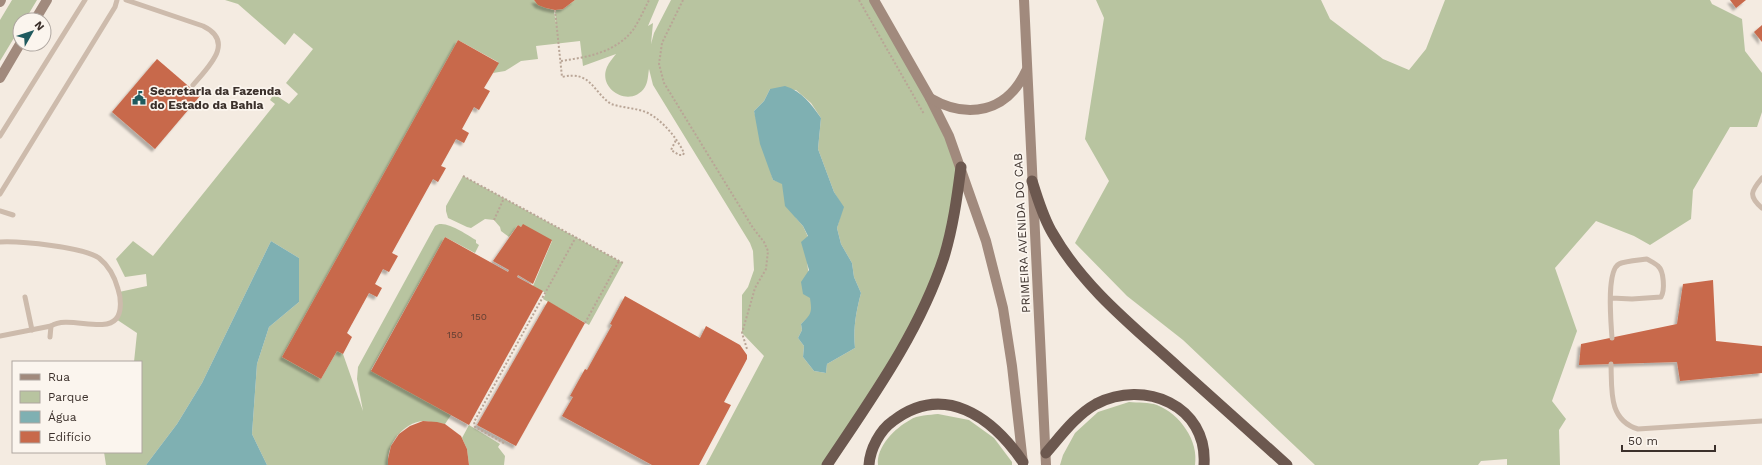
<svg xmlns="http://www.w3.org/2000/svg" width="1762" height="465" viewBox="0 0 1762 465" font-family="'Work Sans',sans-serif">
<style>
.green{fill:#b8c4a0;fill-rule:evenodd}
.water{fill:#7fb0b2}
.building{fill:#c8694b;filter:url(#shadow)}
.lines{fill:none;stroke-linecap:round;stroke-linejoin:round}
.path{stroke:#b9a596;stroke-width:2;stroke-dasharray:2 2;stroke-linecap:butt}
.service{stroke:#cdbbac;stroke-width:5}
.secondary{stroke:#a18a7d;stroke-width:10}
.trunk{stroke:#6c584f;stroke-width:11}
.labels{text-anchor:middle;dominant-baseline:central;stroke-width:3.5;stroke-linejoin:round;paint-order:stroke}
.number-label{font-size:10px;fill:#5e3e33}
.poi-label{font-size:12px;font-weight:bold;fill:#3b302b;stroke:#fbf5ee;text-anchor:start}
.street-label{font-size:12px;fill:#3b302b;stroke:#fbf5ee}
</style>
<defs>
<filter id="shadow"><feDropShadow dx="-3" dy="3" stdDeviation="1" flood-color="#0004"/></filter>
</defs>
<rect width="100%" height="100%" fill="#f4ebe1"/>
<g class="green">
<path d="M12,0h25l-12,20h-5v8l-20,33v-41z"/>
<path d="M225,0h309c6,6 12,8 20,10l2,15 -1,-15 8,-1 12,-9h84l-11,26 5,-3 -2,21 3,-11 17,-33h203l87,167 -5,42 -31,95 -98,161h-121l58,-109 -22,-23v-38l6,-8 6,-17 -1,-19 -3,-8 -97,-158 -4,-16c-1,6 -1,13 -4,18 -14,22 -48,3 -38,-20 2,-5 6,-9 9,-13l-33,12 -3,-25 -44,5 2,13 -17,2 -16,10 -12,2 5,-11 -40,-22 -176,317 39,22 16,-28 6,3 20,57 -6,-32 1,-12 77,-141c9,-8 32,9 41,14v3l3,2 -4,8 -30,-16 -74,133 80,45 -6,9c-7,0 -15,-3 -22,-3 -21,2 -37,24 -35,44h-121l-15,-31 5,-70 12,-37 30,-25v-44l-28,-17 -69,142 -25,41 -31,41h-40l-2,-13h37v-90h-7l3,-29 -21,-14 4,-7 -1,-20 28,-6 -1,-12 -21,3 -9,-18 17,-18 20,15 122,-152 -5,-4 4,-6 15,10 9,-10 -12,-11 27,-34 -19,-16 -9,12 -47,-41zM770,89l26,1 15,13 10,15 -3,31 16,43 9,15 -6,21 4,16 11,19 2,14 7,16c-5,19 -8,35 -6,55l-28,16 -1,9 -12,-2 -11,-14 1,-11 -6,-8 4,-8 -1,-6 9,-8 2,-7 -5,-49 1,-23 -5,-11 -7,-8 -14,-35 -9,-3 -19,-69 10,-10z"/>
<path d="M1096,0h225l9,19 53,40 26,11 17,-21 19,-49h265l2,4 30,15 3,32 17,22v39l-5,15h-27l-37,63 -2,29 -41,26 -16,-9 -38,-15 -41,47 22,63 -25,70 14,18 -7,11 1,35h-53v-6l-26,2 -3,4h-163l-132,-125 -56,-44 -52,-53 34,-62 -24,-42 19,-121z"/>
<path d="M463,176l160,87 -34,62 -46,-26 3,-6 -13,-7 19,-45 -29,-16 -2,2 -3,-2 -9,12 -8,-6 -1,-4 -6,-7 -9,-1 -14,9 -4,-1 -19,-9 -2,-7v-5z"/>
<path d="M1129,402c9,1 20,0 28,3 23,9 42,36 38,60h-135l3,-10 12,-22 23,-21z"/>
<path d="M938,414l31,6 25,18 18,24v3h-134c-2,-18 17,-37 32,-45 7,-5 20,-5 28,-6z"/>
<path d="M469,425l31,19 -2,3 7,9 -1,9h-35l-2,-16 -5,-11z"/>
</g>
<g class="water">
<path d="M785,86c17,5 26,18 36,32l-3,31 16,43 10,15 -7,21 4,16 11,19 2,14 7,16c-5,19 -8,35 -6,55l-28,16 -1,9 -12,-2 -11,-14 1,-11 -6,-8 4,-8 -1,-6c11,-10 11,-12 9,-26l-7,-4 -2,-12 8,-12 -8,-28 7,-6 -5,-10 -18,-20 -3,-22 -9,-4 -13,-36 -6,-33 10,-10 6,-12z"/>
<path d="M271,241l28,17v44l-30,25 -12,37 -5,70 15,31h-121l31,-41 25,-41z"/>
</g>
<g class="building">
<path d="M534,0h41l-12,9 -8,1 -9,-2 -8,-3z"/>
<path d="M1730,0h16l-10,8z"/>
<path d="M1762,25v17l-8,-10z"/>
<path d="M458,40l41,23 -15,25 6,3 -11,19 -5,-3 -12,22 7,4 -5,10 -8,-4 -15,27 5,2 -8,14 -5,-3 -41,74 6,3 -9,16 -6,-3 -8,15 7,4 -5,9 -8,-4 -22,40 5,4 -9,17 -6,-3 -16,28 -39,-22z"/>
<path d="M157,59l43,37 -45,53 -43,-37z"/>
<path d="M523,224l29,16 -19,44 -15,-9 -1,2 26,14 -74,134 -98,-54 74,-134 63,35 1,-2 -16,-9 25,-36 3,2z"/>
<path d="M1713,280l3,61 46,5v27l-82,8 -3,-19 -98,3 2,-21 96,-20 6,-40z"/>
<path d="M625,296l75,42 6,-12 34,19 7,10v4l-23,43 7,3 -32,60h-47l-90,-49 11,-19 -3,-1 15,-27 2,1 25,-45 -2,-1z"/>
<path d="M548,301l37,22 -69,123 -39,-21z"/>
<path d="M423,421l14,1 8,2 16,12 6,13 2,16h-81v-6l3,-13 8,-12 11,-8z"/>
</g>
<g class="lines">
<g class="path">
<path d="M683,0l-21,43 -3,21 5,19 89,145 11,14 4,9 -2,18 -11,19 -13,45 5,16"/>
<path d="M859,0l65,114"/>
<path d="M555,10l7,67c29,-7 31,15 49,27 12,4 26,4 37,9 15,8 29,25 36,40l-1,2h-4l-8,-5 5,-10"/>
<path d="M561,61c26,-4 54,-8 72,-31 6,-9 11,-20 16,-30"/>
<path d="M463,176l160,87"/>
<path d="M494,220l10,-22"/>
<path d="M585,323l34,-62"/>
<path d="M504,443l-29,-16 -1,-5 102,-185"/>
</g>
<g class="service">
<path d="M126,0l77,26c33,16 5,41 -10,59"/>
<path d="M0,136l85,-136"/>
<path d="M1762,178c-11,13 -14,18 0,30"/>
<path d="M0,194l115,-187 2,-7"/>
<path d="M0,211l13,4"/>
<path d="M0,242c21,-1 83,5 99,16 10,8 16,20 19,31 3,9 4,23 -2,30 -12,14 -49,-4 -65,7l-1,11"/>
<path d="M25,297l7,33"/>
<path d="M1611,298l21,1 29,-2c4,-7 3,-26 -3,-31 -3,-3 -8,-5 -11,-7 -7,1 -23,2 -28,5 -13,7 -8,59 -7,74"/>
<path d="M0,336l51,-10"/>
<path d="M1611,364c1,26 -3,56 27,65l124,-8"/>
</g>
<g class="secondary">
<path d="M874,0l56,98 19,38 37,105 17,67 9,58 11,97"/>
<path d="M1024,0l22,465"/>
<path d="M0,2l1,-2"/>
<path d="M35,20l12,-20"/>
<path d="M0,78l20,-34"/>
<path d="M930,98c38,22 77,14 96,-27"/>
</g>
<g class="trunk">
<path d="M1032,181c6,18 11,37 21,53 31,54 81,93 126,134 36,32 72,65 108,97"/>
<path d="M1046,453c14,-16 30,-38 50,-49 48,-25 112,1 108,61"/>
<path d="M827,465c44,-66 92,-132 117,-208 9,-30 13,-59 17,-90"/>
<path d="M869,465c1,-16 11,-35 24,-44 51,-39 99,-4 130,41"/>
</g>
</g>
<defs>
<g id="civic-bare" transform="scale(1.08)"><path d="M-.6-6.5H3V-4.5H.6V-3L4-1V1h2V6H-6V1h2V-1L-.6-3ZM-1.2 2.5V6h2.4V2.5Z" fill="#1f5a5e" stroke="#fbf5ee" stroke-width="2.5" paint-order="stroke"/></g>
</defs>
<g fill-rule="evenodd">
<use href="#civic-bare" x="139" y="98"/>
</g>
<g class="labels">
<g class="number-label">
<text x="479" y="316">150</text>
<text x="455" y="334">150</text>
</g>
<g class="poi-label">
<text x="150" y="91">Secretaria da Fazenda<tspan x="150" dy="14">do Estado da Bahia</tspan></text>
</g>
<g class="street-label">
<text transform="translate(1022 233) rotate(-93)">PRIMEIRA AVENIDA DO CAB</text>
</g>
</g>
<rect x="12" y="361" width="130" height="92" fill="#fbf5ee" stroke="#aea6a0"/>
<rect x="20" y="374" width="20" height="6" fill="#a18a7d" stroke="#aea6a0"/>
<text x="48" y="381" font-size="12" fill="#3b302b">Rua</text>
<rect x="20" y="391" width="20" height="12" fill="#b8c4a0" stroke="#aea6a0"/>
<text x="48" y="401" font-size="12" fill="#3b302b">Parque</text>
<rect x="20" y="411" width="20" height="12" fill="#7fb0b2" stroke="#aea6a0"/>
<text x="48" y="421" font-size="12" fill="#3b302b">Água</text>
<rect x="20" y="431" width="20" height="12" fill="#c8694b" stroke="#aea6a0"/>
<text x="48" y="441" font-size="12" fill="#3b302b">Edifício</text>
<g transform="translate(32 32) rotate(51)"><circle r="19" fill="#fbf5ee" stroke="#aea6a0"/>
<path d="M0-3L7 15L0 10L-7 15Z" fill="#1f5a5e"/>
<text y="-6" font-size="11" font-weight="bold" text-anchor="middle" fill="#3b302b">N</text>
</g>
<path d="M1622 445v6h93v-6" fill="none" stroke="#3b302b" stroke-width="2"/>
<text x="1628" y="445" font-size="12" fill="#3b302b" stroke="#fbf5ee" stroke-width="3" paint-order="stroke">50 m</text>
</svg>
